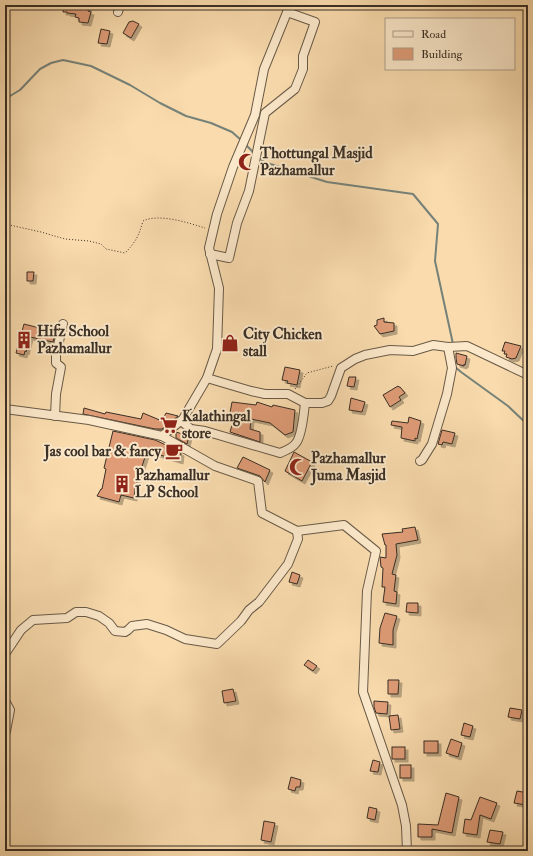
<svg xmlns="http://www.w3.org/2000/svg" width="533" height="856" viewBox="0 0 533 856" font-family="'IM FELL Double Pica',serif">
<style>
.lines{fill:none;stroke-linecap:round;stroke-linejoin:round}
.stream{stroke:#768279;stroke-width:2}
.building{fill:#df9c77;stroke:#392f25;filter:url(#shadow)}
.minor-casing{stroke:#695a47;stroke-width:10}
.path{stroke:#392f25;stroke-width:1;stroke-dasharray:1 2;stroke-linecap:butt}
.minor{stroke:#fbe8ca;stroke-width:8}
.labels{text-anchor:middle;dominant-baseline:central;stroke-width:4;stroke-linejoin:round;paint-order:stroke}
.poi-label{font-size:15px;font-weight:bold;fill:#392f25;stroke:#fbe8ca;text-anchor:start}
</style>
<defs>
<filter id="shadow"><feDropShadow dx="3" dy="3" stdDeviation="0" flood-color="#0004"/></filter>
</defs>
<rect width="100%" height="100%" fill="#f9dbad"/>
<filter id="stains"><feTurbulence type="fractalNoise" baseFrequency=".005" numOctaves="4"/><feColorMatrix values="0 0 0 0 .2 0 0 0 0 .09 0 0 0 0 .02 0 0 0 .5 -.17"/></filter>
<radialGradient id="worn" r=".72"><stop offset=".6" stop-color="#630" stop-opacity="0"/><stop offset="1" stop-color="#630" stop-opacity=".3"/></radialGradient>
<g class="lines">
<g class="stream">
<path d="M5,99l15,-9 20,-21 11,-6 12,-3 28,6 39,19 30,18 26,13 25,7 21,9 9,8"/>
<path d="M246,145l8,8"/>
<path d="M258,157l6,5 63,20 86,12 25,30 -3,37 18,83"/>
<path d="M454,366l7,6 47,34 20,19"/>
</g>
</g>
<g class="building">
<path d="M64,5h25l-1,6 3,1 -3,11 -9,-1v-4l-4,-1 1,-3 -9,-1v-1h-4z"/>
<path d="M133,21l6,3 -8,14 -8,-5 6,-11z"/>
<path d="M101,29l9,2 -3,13 -9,-1z"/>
<path d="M27,272h7l-1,9h-6z"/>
<path d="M384,318v4l10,1v8l-14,3 -6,-8 3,-1v-5z"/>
<path d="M24,324l31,8 -2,10 -23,-5 -4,15 -1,-1 -1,4 -8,-2z"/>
<path d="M505,342l16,4 -5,12 -4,1 -6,-2 1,-3h-3l1,-3h-3z"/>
<path d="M456,353l11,3 -2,9 -1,-1v2l-7,-2 -1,-6z"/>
<path d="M285,367l15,3 -3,15 -10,-2 1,-2 -6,-1z"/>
<path d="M349,377h7l-2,10 -7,-1z"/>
<path d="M398,386l1,1h1l5,6 -6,4 2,3 -11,7 -7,-12z"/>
<path d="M351,398l14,4 -3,10 -13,-2z"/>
<path d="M232,402l24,3 1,-3 15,5 1,-2 22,5 -2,22 -8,3 -15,-12 -19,-4 -1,10 10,3v10l-30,-10 2,-7 8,2 2,-11 -12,-3z"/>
<path d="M84,408l21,6 1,-2 35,7 2,-6 19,8 4,-8 12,3 -16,13h-7l-72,-15z"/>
<path d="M409,417l12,4 -4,18 -2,-1v3l-14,-3 1,-11 -11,-2 1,-4 16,2z"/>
<path d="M442,430l13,3 -3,11 -9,-2 -1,3 -4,-1z"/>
<path d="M113,431l42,9 13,6 13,7 -1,8 -33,-10 -12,37 -1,10 -13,-3 -2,7 -22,-6 4,-7h1l4,-20 -2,-1z"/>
<path d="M176,432l13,4 -2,8 -11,-6z"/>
<path d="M294,452l18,10 -10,19 -17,-10z"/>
<path d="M243,457l27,13 -5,12 -5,-6 -23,-8z"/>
<path d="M415,527l3,13 -22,4 1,11 -5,19 4,1 -2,16 3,1 -1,12 -13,-2 2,-15h-3l1,-19 -2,-1 -1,-10 6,1v-13h-1l-3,-11 21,-2 -1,-3z"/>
<path d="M292,572l8,3 -3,9 -8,-2z"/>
<path d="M407,603h11v10l-12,-1z"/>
<path d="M385,613l12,3 -4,14v15l-14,-2 1,-15z"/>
<path d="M308,660l9,6 -4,5 -9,-6z"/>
<path d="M388,680h11l-1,14h-10z"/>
<path d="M233,689l3,12 -12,2 -2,-12z"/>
<path d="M374,701l14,1 -1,12 -11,-1 -2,-6z"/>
<path d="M510,708l12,2 -2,9 -12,-2z"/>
<path d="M398,715l2,14 -9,1 -2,-14z"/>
<path d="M464,723l9,3 -3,11 -9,-2z"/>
<path d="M451,739l11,4 -4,14 -12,-4z"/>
<rect x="424" y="741" width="14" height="12"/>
<rect x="392" y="747" width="13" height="12"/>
<path d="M373,760l7,2 -2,10 -8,-1z"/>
<rect x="400" y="765" width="11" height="13"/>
<path d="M291,777l10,3 -1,7h-4l-1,4 -7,-2z"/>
<path d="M517,791l11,2 -2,12 -12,-2z"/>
<path d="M446,793l13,4 -7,36 -20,-4v8h-14v-13l20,1z"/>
<path d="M480,797l17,6 -6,16 -11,-4 -3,20 -14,-2 2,-14 6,1z"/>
<path d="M369,807l8,2 -2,11 -8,-2z"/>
<path d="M264,821l11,2 -4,19 -10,-2z"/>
<path d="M490,830l13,2 -3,12 -13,-2z"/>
</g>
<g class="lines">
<g class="minor-casing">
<g id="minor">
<path d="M118,12l2,-7"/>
<path d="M210,254l19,4 8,-35 12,-32 16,-78 30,-24 8,-20v-13l12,-34 -28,-10"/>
<path d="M207,378l44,13 14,3h23l17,9h17l6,-2 3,-5 10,-28 14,-9 10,-4 25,-5 23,1 20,-6 15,2 19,-1 61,29"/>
<path d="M5,409l84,11 73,16 53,30 43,15 4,32 35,18 47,-6 32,26 -9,40 -4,101 39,113 4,21 1,25"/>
<path d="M55,416l1,-22 5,-27 -5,-4v-9l7,-30"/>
<path d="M181,421l10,8 14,2 75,22c5,-2 13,-5 16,-10 6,-7 8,-31 9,-40"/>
<path d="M162,436l21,-17 24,-41 10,-29 2,-61 -10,-40 8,-34 16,-47 22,-52 9,-46 26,-64"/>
<path d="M420,461l2,-1 10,-16 15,-50 5,-26 -4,-21"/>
<path d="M5,654l16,-24 12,-10 34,-2 9,-6h10l13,4 10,7 6,8 10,1 3,-2 4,-4 15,-2 19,6 19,9 32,5 24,-23 8,-11 10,-8 29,-38 10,-25 -1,-8"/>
<path d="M5,701l5,9 -4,21 -1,1"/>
</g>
</g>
<g class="path">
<path d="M5,224l36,8 24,7 24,2 12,3 5,5 19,4c11,-11 14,-18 18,-32 16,-8 46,2 62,7"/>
<path d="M295,389l12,-16 26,-7"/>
</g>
<use href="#minor" class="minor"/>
</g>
<defs>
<g id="mosque-bare" transform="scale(1.38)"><path d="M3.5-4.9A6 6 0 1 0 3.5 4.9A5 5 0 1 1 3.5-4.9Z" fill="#8f2418" stroke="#fbe8ca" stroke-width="2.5" paint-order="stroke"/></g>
<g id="building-bare" transform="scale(1.38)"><path d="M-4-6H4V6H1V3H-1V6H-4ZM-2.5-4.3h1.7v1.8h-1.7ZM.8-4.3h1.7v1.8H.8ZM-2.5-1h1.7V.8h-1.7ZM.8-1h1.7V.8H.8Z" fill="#8f2418" stroke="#fbe8ca" stroke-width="2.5" paint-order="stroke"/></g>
<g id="shop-bare" transform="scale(1.38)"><path d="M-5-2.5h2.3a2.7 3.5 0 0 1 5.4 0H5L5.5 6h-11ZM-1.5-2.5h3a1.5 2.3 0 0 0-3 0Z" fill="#8f2418" stroke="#fbe8ca" stroke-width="2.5" paint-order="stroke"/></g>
<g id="supermarket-bare" transform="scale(1.38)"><path d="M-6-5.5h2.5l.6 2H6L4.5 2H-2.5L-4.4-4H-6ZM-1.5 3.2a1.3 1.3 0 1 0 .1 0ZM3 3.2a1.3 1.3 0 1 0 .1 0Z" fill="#8f2418" stroke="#fbe8ca" stroke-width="2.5" paint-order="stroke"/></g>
<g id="cafe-bare" transform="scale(1.38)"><path d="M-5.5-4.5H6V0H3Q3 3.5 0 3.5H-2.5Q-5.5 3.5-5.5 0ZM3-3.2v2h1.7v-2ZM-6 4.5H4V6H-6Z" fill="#8f2418" stroke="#fbe8ca" stroke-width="2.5" paint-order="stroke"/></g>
</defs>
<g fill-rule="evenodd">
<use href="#mosque-bare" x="247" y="162"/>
<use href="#building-bare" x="24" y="340"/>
<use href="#shop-bare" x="230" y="343"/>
<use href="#supermarket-bare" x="169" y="425"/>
<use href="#cafe-bare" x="174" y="451"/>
<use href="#mosque-bare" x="298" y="467"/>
<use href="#building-bare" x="122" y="484"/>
</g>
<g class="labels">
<g class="poi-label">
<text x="260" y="153">Thottungal Masjid<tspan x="260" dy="17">Pazhamallur</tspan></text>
<text x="37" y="331">Hifz School<tspan x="37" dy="17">Pazhamallur</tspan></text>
<text x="243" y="334">City Chicken<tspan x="243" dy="17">stall</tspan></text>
<text x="182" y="416">Kalathingal<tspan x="182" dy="17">store</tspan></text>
<text x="161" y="451" text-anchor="end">Jas cool bar &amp; fancy</text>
<text x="311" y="458">Pazhamallur<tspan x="311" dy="17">Juma Masjid</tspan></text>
<text x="135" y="475">Pazhamallur<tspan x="135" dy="17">LP School</tspan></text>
</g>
</g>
<rect width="533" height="856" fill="none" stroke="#f9dbad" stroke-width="20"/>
<rect x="6" y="6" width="521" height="844" fill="none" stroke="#392f25" stroke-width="2"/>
<rect x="10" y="10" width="513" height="836" fill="none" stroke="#392f25"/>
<rect x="385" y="18" width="130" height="52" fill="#fbe8ca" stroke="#ad9e88"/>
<rect x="393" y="31" width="20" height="6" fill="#fbe8ca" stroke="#ad9e88"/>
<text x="421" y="38" font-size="12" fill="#392f25">Road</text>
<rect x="393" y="48" width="20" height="12" fill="#df9c77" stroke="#ad9e88"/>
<text x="421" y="58" font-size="12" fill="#392f25">Building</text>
<rect width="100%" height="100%" filter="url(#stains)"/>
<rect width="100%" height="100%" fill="url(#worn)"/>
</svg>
